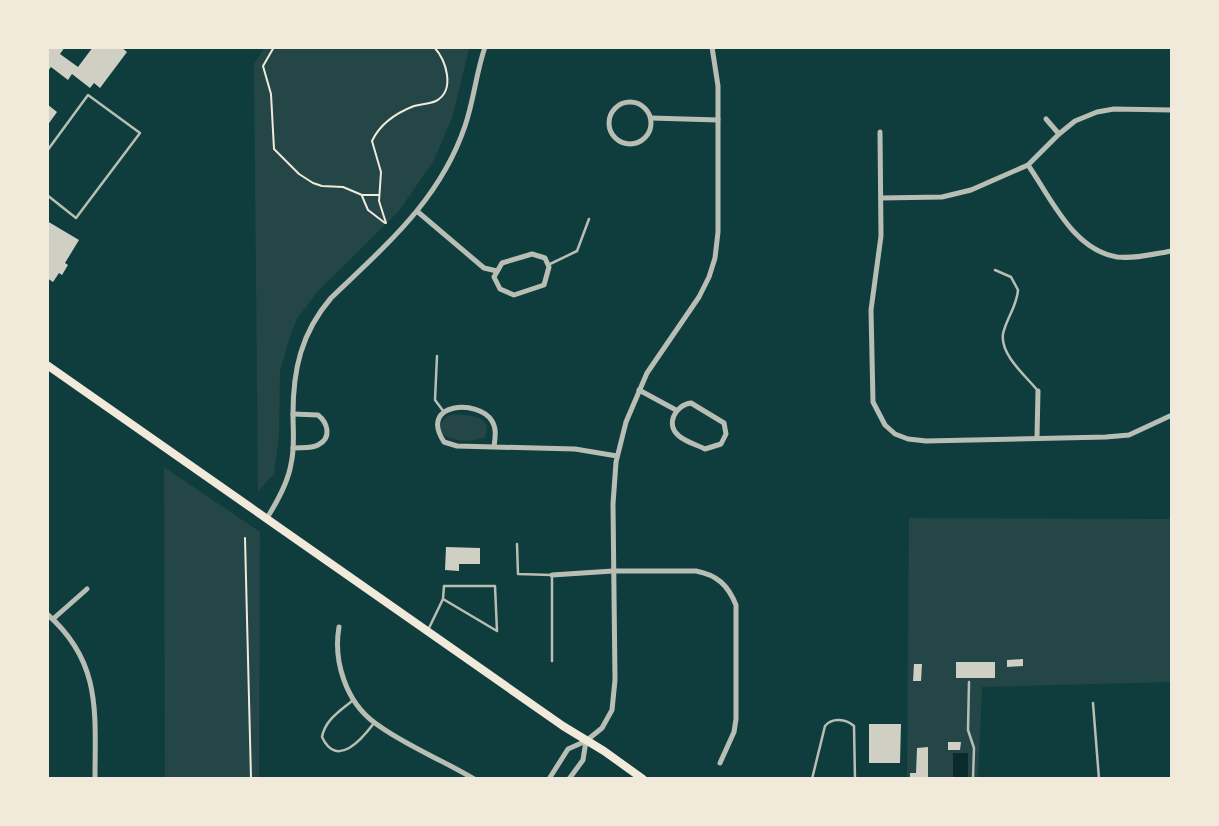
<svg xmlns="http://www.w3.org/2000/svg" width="1219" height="826" viewBox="0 0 1219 826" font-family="'Archivo Narrow',sans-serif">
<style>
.green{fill:#244646}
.water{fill:#0a2a2b}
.building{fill:#cfcfc3}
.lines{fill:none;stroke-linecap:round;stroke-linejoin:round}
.path{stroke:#f1e9da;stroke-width:2}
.service{stroke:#b8beb3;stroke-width:2.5}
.minor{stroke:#b8beb3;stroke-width:5}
.primary{stroke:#f1e9da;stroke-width:8}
</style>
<rect width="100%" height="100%" fill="#0f3d3e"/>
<g class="green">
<path d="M265,47l204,2 -17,69 -19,44 -35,50 -81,80 -20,27 -7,17 -10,35 -1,65 -5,38 -16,17 -4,-427z"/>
<path d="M453,414c16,2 41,1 32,23 -12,6 -34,5 -44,-4 -2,-10 2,-16 12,-19z"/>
<path d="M164,467l96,65 -1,247h-94z"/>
<path d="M909,518l261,1 1,163 -189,5 -4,92h-71z"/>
</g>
<rect class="water" x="953" y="753" width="15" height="26"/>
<g class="building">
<path d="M47,47h18l-5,7 18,13 15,-20h28l6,5 -27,36 -6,-5 -4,5 -18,-14 -4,6 -17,-13 -4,5z"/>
<path d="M47,104l10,8 -10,14z"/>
<path d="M47,221l32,19 -14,23 3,2 -6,10 -3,-2 -6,9 -6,-4z"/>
<path d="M446,547l34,1v16h-21v7l-14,-1z"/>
<path d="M1023,659v7l-16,1v-7z"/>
<rect x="956" y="662" width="39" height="16"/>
<path d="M914,664h8l-1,17h-8z"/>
<path d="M869,724h32l-1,39h-31z"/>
<path d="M948,742h13l-1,8h-12z"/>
<path d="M928,747v32h-18v-6h6l1,-25z"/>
</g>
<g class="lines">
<g class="path">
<path d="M274,47l-11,19 8,28 3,55 25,25 14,9 9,3 21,1 19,8h17"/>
<path d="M362,196l6,14 17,13"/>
<path d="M386,223l-7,-22 2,-29 -9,-31c8,-17 24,-28 42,-35 7,-2 15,-2 22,-5 20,-11 10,-41 -2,-54"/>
<path d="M245,538l6,241"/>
</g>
<g class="service">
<path d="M47,151l41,-56 52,38 -64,85 -29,-23"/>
<path d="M548,265l29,-14 12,-32"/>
<path d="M995,270l16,7 7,13c-1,16 -12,29 -15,44 -3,21 23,42 35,57"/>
<path d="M437,356l-2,44 9,12"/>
<path d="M517,544l1,30 34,1v86"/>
<path d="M429,628l14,-29 1,-13h51l2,45 -54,-32"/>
<path d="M969,682l-1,48 6,18 -1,31"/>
<path d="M352,701c-12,10 -27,19 -30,36 15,32 40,2 52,-14"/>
<path d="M1093,703l6,76"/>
<path d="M812,779l13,-53c7,-9 21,-7 29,0l1,53"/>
</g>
<g class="minor">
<circle cx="630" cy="123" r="21"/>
<path d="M651,118l67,2"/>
<path d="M1046,119l13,15"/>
<path d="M880,132l1,104 -10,74 2,92 12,23 10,9 13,5 18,2 180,-4 23,-2 43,-20"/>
<path d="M1028,165c23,33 45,85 89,92 18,2 37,-3 55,-6"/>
<path d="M881,198l61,-1 29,-7 57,-25 31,-31 16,-13 22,-9 17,-3 58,1"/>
<path d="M418,212l66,56 13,3"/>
<path d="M532,254l13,4 4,9 -5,18 -30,10 -14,-6 -6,-12 8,-14z"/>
<path d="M639,390l37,20"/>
<path d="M691,403l33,20 2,11 -5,10 -16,5c-8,-4 -19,-7 -26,-13 -14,-11 -4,-31 12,-33z"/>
<path d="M293,414l25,1c10,8 14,23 0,30 -7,4 -17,2 -25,3"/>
<path d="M1037,437l1,-46"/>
<path d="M494,447l-37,-1 -13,-4c-26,-40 35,-43 48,-21 5,8 3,17 2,26l81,2 42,7"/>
<path d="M267,518c10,-16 21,-35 24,-54 4,-16 2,-33 2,-50 0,-44 8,-81 38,-116 55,-53 109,-98 134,-172 9,-26 11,-53 20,-79"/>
<path d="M552,575l61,-4h83c21,4 32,14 40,34v114l-2,13 -14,31"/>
<path d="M47,614c55,48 48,99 48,165"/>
<path d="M53,619l34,-30"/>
<path d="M339,627c-6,34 7,75 36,96 29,22 68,37 99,56"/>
<path d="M549,779l19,-30 18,-8 16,-13 10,-18 3,-30 -2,-176 3,-42 10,-40 21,-49 52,-76 10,-20 6,-19 3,-26v-146l-6,-39"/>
<path d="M569,779l14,-19 3,-19"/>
</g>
<path class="primary" d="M47,365l516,361 41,25 39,28"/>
</g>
<rect width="1219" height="826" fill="none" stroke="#f1e9da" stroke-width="98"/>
</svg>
